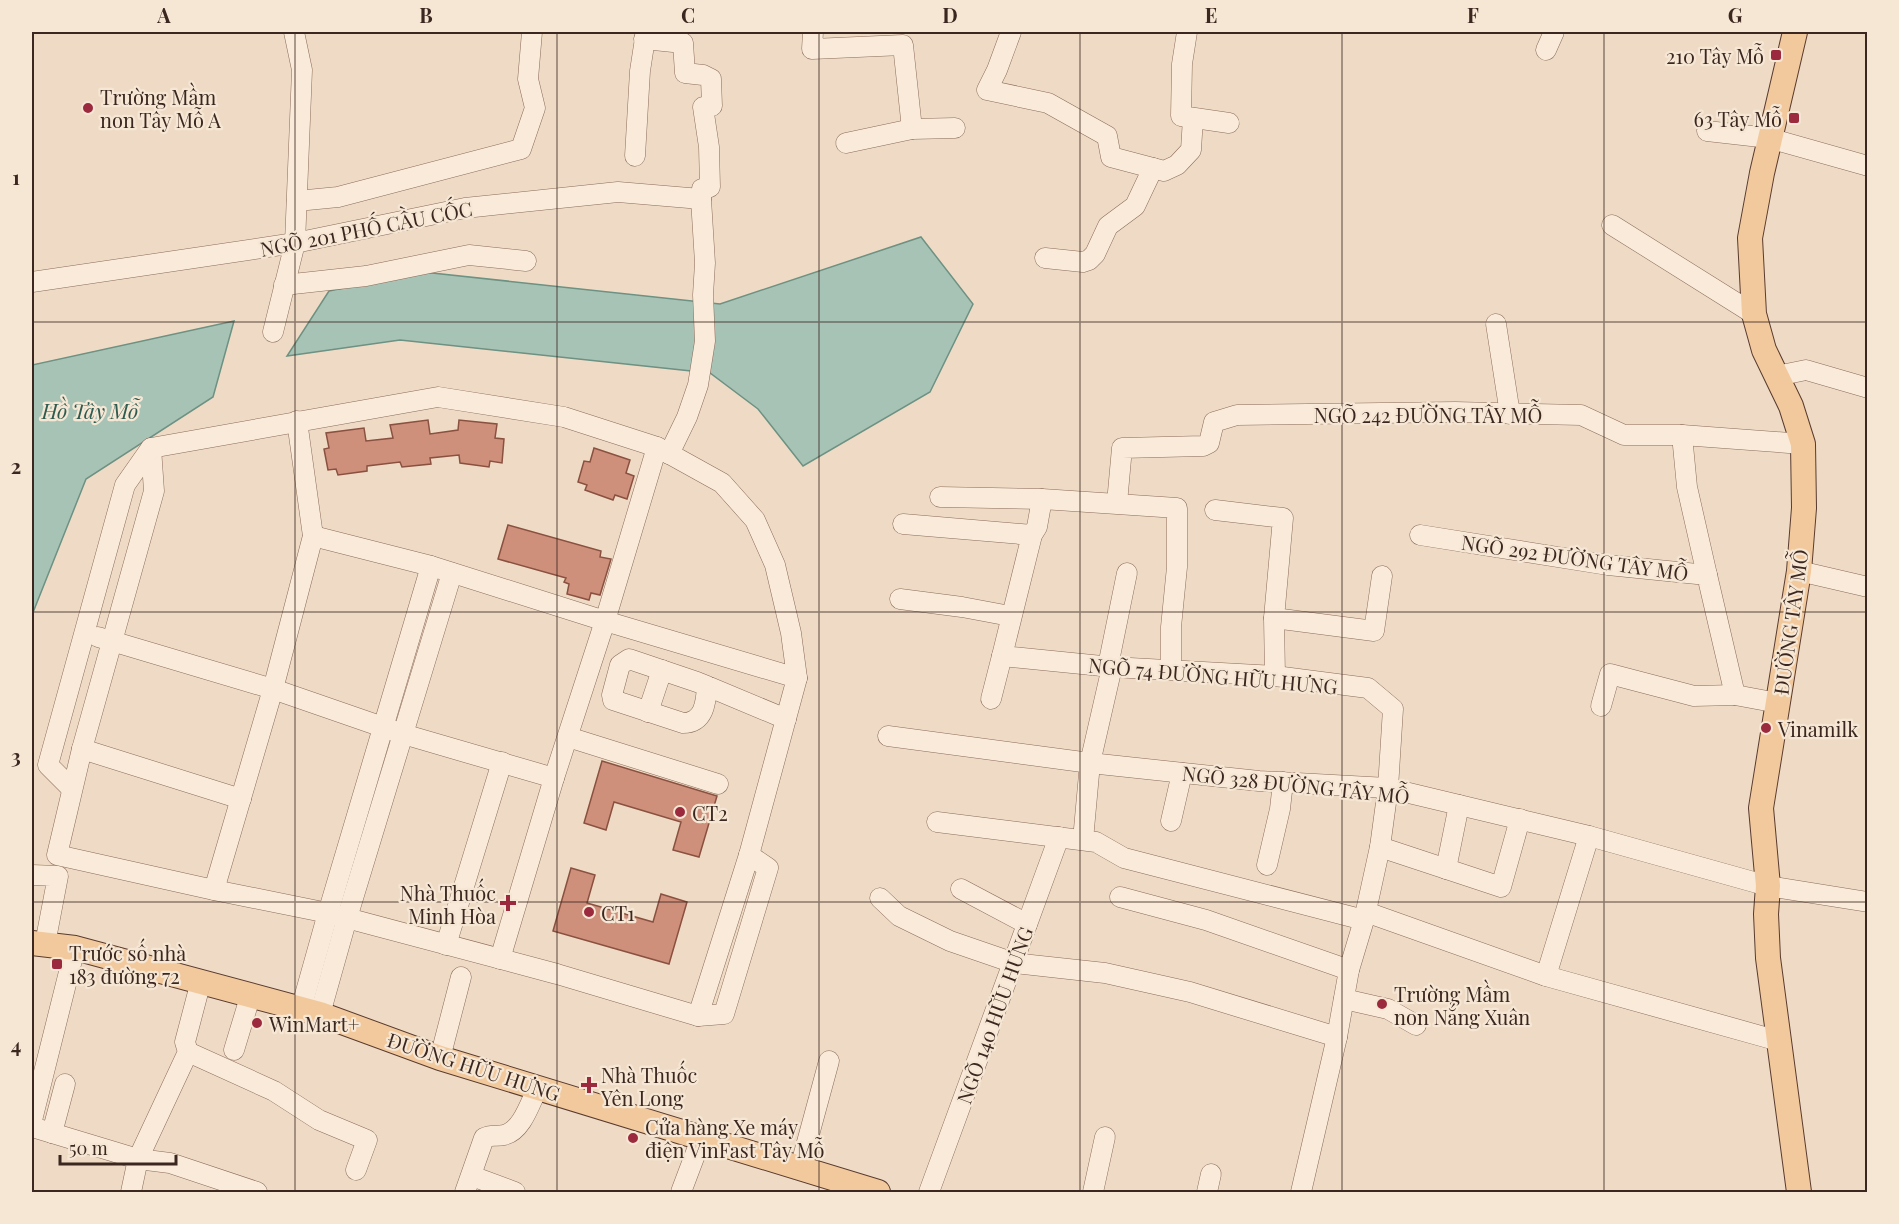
<svg xmlns="http://www.w3.org/2000/svg" width="1899" height="1224" viewBox="0 0 1899 1224" font-family="'Playfair Display',serif">
<style>
.water{fill:#a7c3b6;stroke:#6d9182;stroke-width:1.5}
.building{fill:#ce8f7b;stroke:#8a5140;stroke-width:1.5}
.lines{fill:none;stroke-linecap:round;stroke-linejoin:round}
.minor-casing{stroke:#8b6c5b;stroke-width:21}
.major-casing{stroke:#593b2f;stroke-width:26}
.minor{stroke:#f9ead9;stroke-width:20}
.major{stroke:#f2c99d;stroke-width:24}
.grid{fill:none;stroke:#3b271f;stroke-width:1.5;stroke-opacity:0.55}
.poi-dot{fill:#9b2a3e;stroke:#f6e7d5;stroke-width:2}
.labels{text-anchor:middle;dominant-baseline:central;stroke-width:4.5;stroke-linejoin:round;paint-order:stroke}
.poi-label{font-size:20px;fill:#3b271f;stroke:#f6e7d5;text-anchor:start}
.street-label{font-size:20px;fill:#3b271f;stroke:#f6e7d5}
.water-label{font-size:21px;font-style:italic;fill:#2e5b50;stroke:#f6e7d5}
.neatline{fill:none;stroke:#3b271f;stroke-width:2}
.grid-label{font-size:20px;text-anchor:middle;font-weight:bold;fill:#3b271f}
</style>
<rect width="100%" height="100%" fill="#efdbc5"/>
<g class="water">
<path d="M921,237l52,67 -43,88 -127,74 -45,-57 -48,-36 -310,-33 -113,16 42,-65 94,-19 297,32z"/>
<path d="M234,321l-21,76 -127,82 -54,136v-250z"/>
</g>
<g class="building">
<path d="M428,420l2,14 28,-4 1,-10 38,4 -2,14 9,1 -2,24 -12,-2 -1,6 -29,-4 -1,-8 -29,3 1,6 -29,3 -2,-5 -33,4v5l-29,4 -2,-6 -8,1 -4,-21 5,-1 -3,-15 38,-5 2,13 27,-3 -3,-13z"/>
<path d="M594,448l36,12 -4,13 8,3 -7,23 -12,-4 -2,5 -28,-10 2,-5 -9,-3 6,-21 6,1z"/>
<path d="M508,525l93,26 -1,6 11,2 -11,36 -9,-2 -2,7 -22,-6 2,-10 -5,-2 2,-4 -68,-19z"/>
<path d="M602,761l115,35 -18,61 -26,-7 8,-28 -67,-20 -8,28 -22,-7z"/>
<path d="M571,868l24,7 -8,28 66,19 8,-28 26,8 -18,62 -116,-33z"/>
</g>
<g class="lines">
<g class="minor-casing">
<g id="minor">
<path d="M813,32l-1,17 91,-4 9,84"/>
<path d="M1011,32l-14,38 -10,20 61,13 59,33 4,21 53,14 13,-6 14,-15 2,-32"/>
<path d="M1187,32l-5,32 -1,52 48,7"/>
<path d="M644,39l39,4 2,30 18,2 8,4 1,27 -9,1 6,40 1,40 -8,2 -1,10 4,64 -2,32 2,46 -7,44 -11,32 -18,37"/>
<path d="M1546,50l8,-18"/>
<path d="M1707,131l62,7 99,28"/>
<path d="M846,143l66,-14 43,-1"/>
<path d="M635,156l5,-85 6,-39"/>
<path d="M297,201l41,-4 183,-48 14,-41 -7,-29 4,-47"/>
<path d="M1612,225l142,89"/>
<path d="M1045,258l38,4 6,-2 6,-6 13,-28 27,-20 18,-38"/>
<path d="M32,282l263,-39 170,-35 153,-16 83,7"/>
<path d="M284,285l82,-9 103,-21 57,6"/>
<path d="M1496,324l14,90"/>
<path d="M273,332l22,-89 7,-173 -8,-38"/>
<path d="M1777,376l29,-6 62,18"/>
<path d="M1682,435l5,52 20,88"/>
<path d="M151,448l3,43 -72,258 -25,106 157,35 114,23 229,61 141,42 26,-2 44,-146 -19,-13"/>
<path d="M940,497l102,2 135,9v59l-6,60v42"/>
<path d="M1042,499l-5,28 -5,8 -30,121 110,11 163,9 93,12 25,21 -5,79 -8,59 -16,73 -15,50 -12,67 -36,155"/>
<path d="M1117,503l5,-55 81,-2 6,-3 5,-21 23,-7 218,-3 126,3 43,20h58l121,9"/>
<path d="M1215,510l68,8 -9,100 1,58"/>
<path d="M903,524l129,11"/>
<path d="M1420,535l188,30 99,10 28,120 43,8"/>
<path d="M313,536l118,30 174,55 52,-174"/>
<path d="M1799,571l69,16"/>
<path d="M900,599l62,8 48,9"/>
<path d="M1274,618l100,13 8,-55"/>
<path d="M98,637l175,52 130,45 151,44"/>
<path d="M1108,666l19,-93"/>
<path d="M707,686c-1,17 -3,37 -24,37l-70,-23 -1,-5 8,-30 9,-6 68,23 10,4 79,33"/>
<path d="M991,699l11,-43"/>
<path d="M1601,706l9,-32 84,22 41,-1"/>
<path d="M648,712l14,-42"/>
<path d="M888,736l202,27 169,18 129,7 201,48 179,50 100,16"/>
<path d="M568,737l150,47"/>
<path d="M82,749l159,50"/>
<path d="M72,789l-24,-24 77,-280 26,-37 287,-51 126,20 93,30 65,36 33,37 20,45 16,68 6,45 -48,177 -51,161"/>
<path d="M1171,821l11,-48"/>
<path d="M937,822l159,20 28,16 240,62"/>
<path d="M1083,840l7,-77 22,-96"/>
<path d="M1380,847l121,40 19,-68"/>
<path d="M1267,865l13,-56 3,-27"/>
<path d="M1446,869l13,-64"/>
<path d="M32,875l26,1 -13,68"/>
<path d="M961,889l66,35"/>
<path d="M214,890l59,-201 40,-153 -16,-115"/>
<path d="M1120,897l86,23 143,50"/>
<path d="M880,898l19,18 51,25 64,22 91,10 85,19 147,45"/>
<path d="M1366,912l180,64 233,65"/>
<path d="M446,945l56,-183"/>
<path d="M500,959l54,-181 51,-157 192,57"/>
<path d="M1546,976l43,-140"/>
<path d="M1344,999l44,10 28,16"/>
<path d="M301,1009l27,-96 103,-347"/>
<path d="M320,1014l27,-96 105,-345"/>
<path d="M234,1050l17,-56"/>
<path d="M188,1052l86,39 45,29 48,20 -11,30"/>
<path d="M440,1058l21,-81"/>
<path d="M32,1120l43,-172"/>
<path d="M32,1127l106,32 32,4 87,29"/>
<path d="M52,1133l13,-49"/>
<path d="M800,1168l29,-107"/>
<path d="M472,1176l43,16"/>
<path d="M131,1192l7,-33 50,-107 -3,-10 16,-61"/>
<path d="M465,1192l19,-54c8,-4 12,-1 20,-3 18,-4 26,-32 34,-48"/>
<path d="M681,1192l20,-53"/>
<path d="M929,1192l130,-355"/>
<path d="M1093,1192l12,-55"/>
<path d="M1207,1192l4,-18"/>
</g>
</g>
<g class="major-casing">
<g id="major">
<path d="M1795,32l-33,141 -12,65 4,76 10,36 27,56 12,38 1,64 -5,63 -38,237 7,78 -2,28 2,44 31,234"/>
<path d="M32,943l43,5 245,66 120,44 438,134"/>
</g>
</g>
<use href="#minor" class="minor"/>
<use href="#major" class="major"/>
</g>
<path class="grid" d="M295,32v1160M557,32v1160M819,32v1160M1080,32v1160M1342,32v1160M1604,32v1160M32,322h1836M32,612h1836M32,902h1836"/>
<g class="poi-dot">
<rect x="1770" y="49" width="12" height="12" rx="3"/>
<circle cx="88" cy="108" r="6"/>
<rect x="1788" y="112" width="12" height="12" rx="3"/>
<circle cx="1766" cy="728" r="6"/>
<circle cx="680" cy="812" r="6"/>
<path d="M505 894h6v6h6v6h-6v6h-6v-6h-6v-6h6z"/>
<circle cx="589" cy="912" r="6"/>
<rect x="51" y="958" width="12" height="12" rx="3"/>
<circle cx="1382" cy="1004" r="6"/>
<circle cx="257" cy="1023" r="6"/>
<path d="M586 1076h6v6h6v6h-6v6h-6v-6h-6v-6h6z"/>
<circle cx="633" cy="1138" r="6"/>
</g>
<g class="labels">
<g class="poi-label">
<text x="1764" y="55" text-anchor="end">210 Tây Mỗ</text>
<text x="100" y="96">Trường Mầm<tspan x="100" dy="23">non Tây Mỗ A</tspan></text>
<text x="1782" y="118" text-anchor="end">63 Tây Mỗ</text>
<text x="1778" y="728">Vinamilk</text>
<text x="692" y="812">CT2</text>
<text x="496" y="892" text-anchor="end">Nhà Thuốc<tspan x="496" dy="23">Minh Hòa</tspan></text>
<text x="601" y="912">CT1</text>
<text x="69" y="952">Trước số nhà<tspan x="69" dy="23">183 đường 72</tspan></text>
<text x="1394" y="993">Trường Mầm<tspan x="1394" dy="23">non Nắng Xuân</tspan></text>
<text x="269" y="1023">WinMart+</text>
<text x="601" y="1074">Nhà Thuốc<tspan x="601" dy="23">Yên Long</tspan></text>
<text x="645" y="1126">Cửa hàng Xe máy<tspan x="645" dy="23">điện VinFast Tây Mỗ</tspan></text>
</g>
<g class="street-label">
<text transform="translate(366 228) rotate(-11)">NGÕ 201 PHỐ CẦU CỐC</text>
<text x="1428" y="414">NGÕ 242 ĐƯỜNG TÂY MỖ</text>
<text transform="translate(1575 557) rotate(8)">NGÕ 292 ĐƯỜNG TÂY MỖ</text>
<text transform="translate(1790 622) rotate(-82)">ĐƯỜNG TÂY MỖ</text>
<text transform="translate(1213 675) rotate(5)">NGÕ 74 ĐƯỜNG HỮU HƯNG</text>
<text transform="translate(1296 784) rotate(6)">NGÕ 328 ĐƯỜNG TÂY MỖ</text>
<text transform="translate(994 1015) rotate(-70)">NGÕ 140 HỮU HƯNG</text>
<text transform="translate(474 1066) rotate(18)">ĐƯỜNG HỮU HƯNG</text>
</g>
<g class="water-label">
<text x="90" y="410">Hồ Tây Mỗ</text>
</g>
</g>
<rect width="1899" height="1224" fill="none" stroke="#f6e7d5" stroke-width="66"/>
<path d="M60 1155v9h116v-9" fill="none" stroke="#3b271f" stroke-width="3"/>
<text x="69" y="1155" font-size="18" fill="#3b271f" stroke="#f6e7d5" stroke-width="4.5" paint-order="stroke">50 m</text>
<rect x="33" y="33" width="1833" height="1158" class="neatline"/>
<g class="grid-label">
<text x="164" y="23">A</text>
<text x="426" y="23">B</text>
<text x="688" y="23">C</text>
<text x="950" y="23">D</text>
<text x="1211" y="23">E</text>
<text x="1473" y="23">F</text>
<text x="1735" y="23">G</text>
<text x="16" y="185">1</text>
<text x="16" y="474">2</text>
<text x="16" y="764">3</text>
<text x="16" y="1053">4</text>
</g>
</svg>
